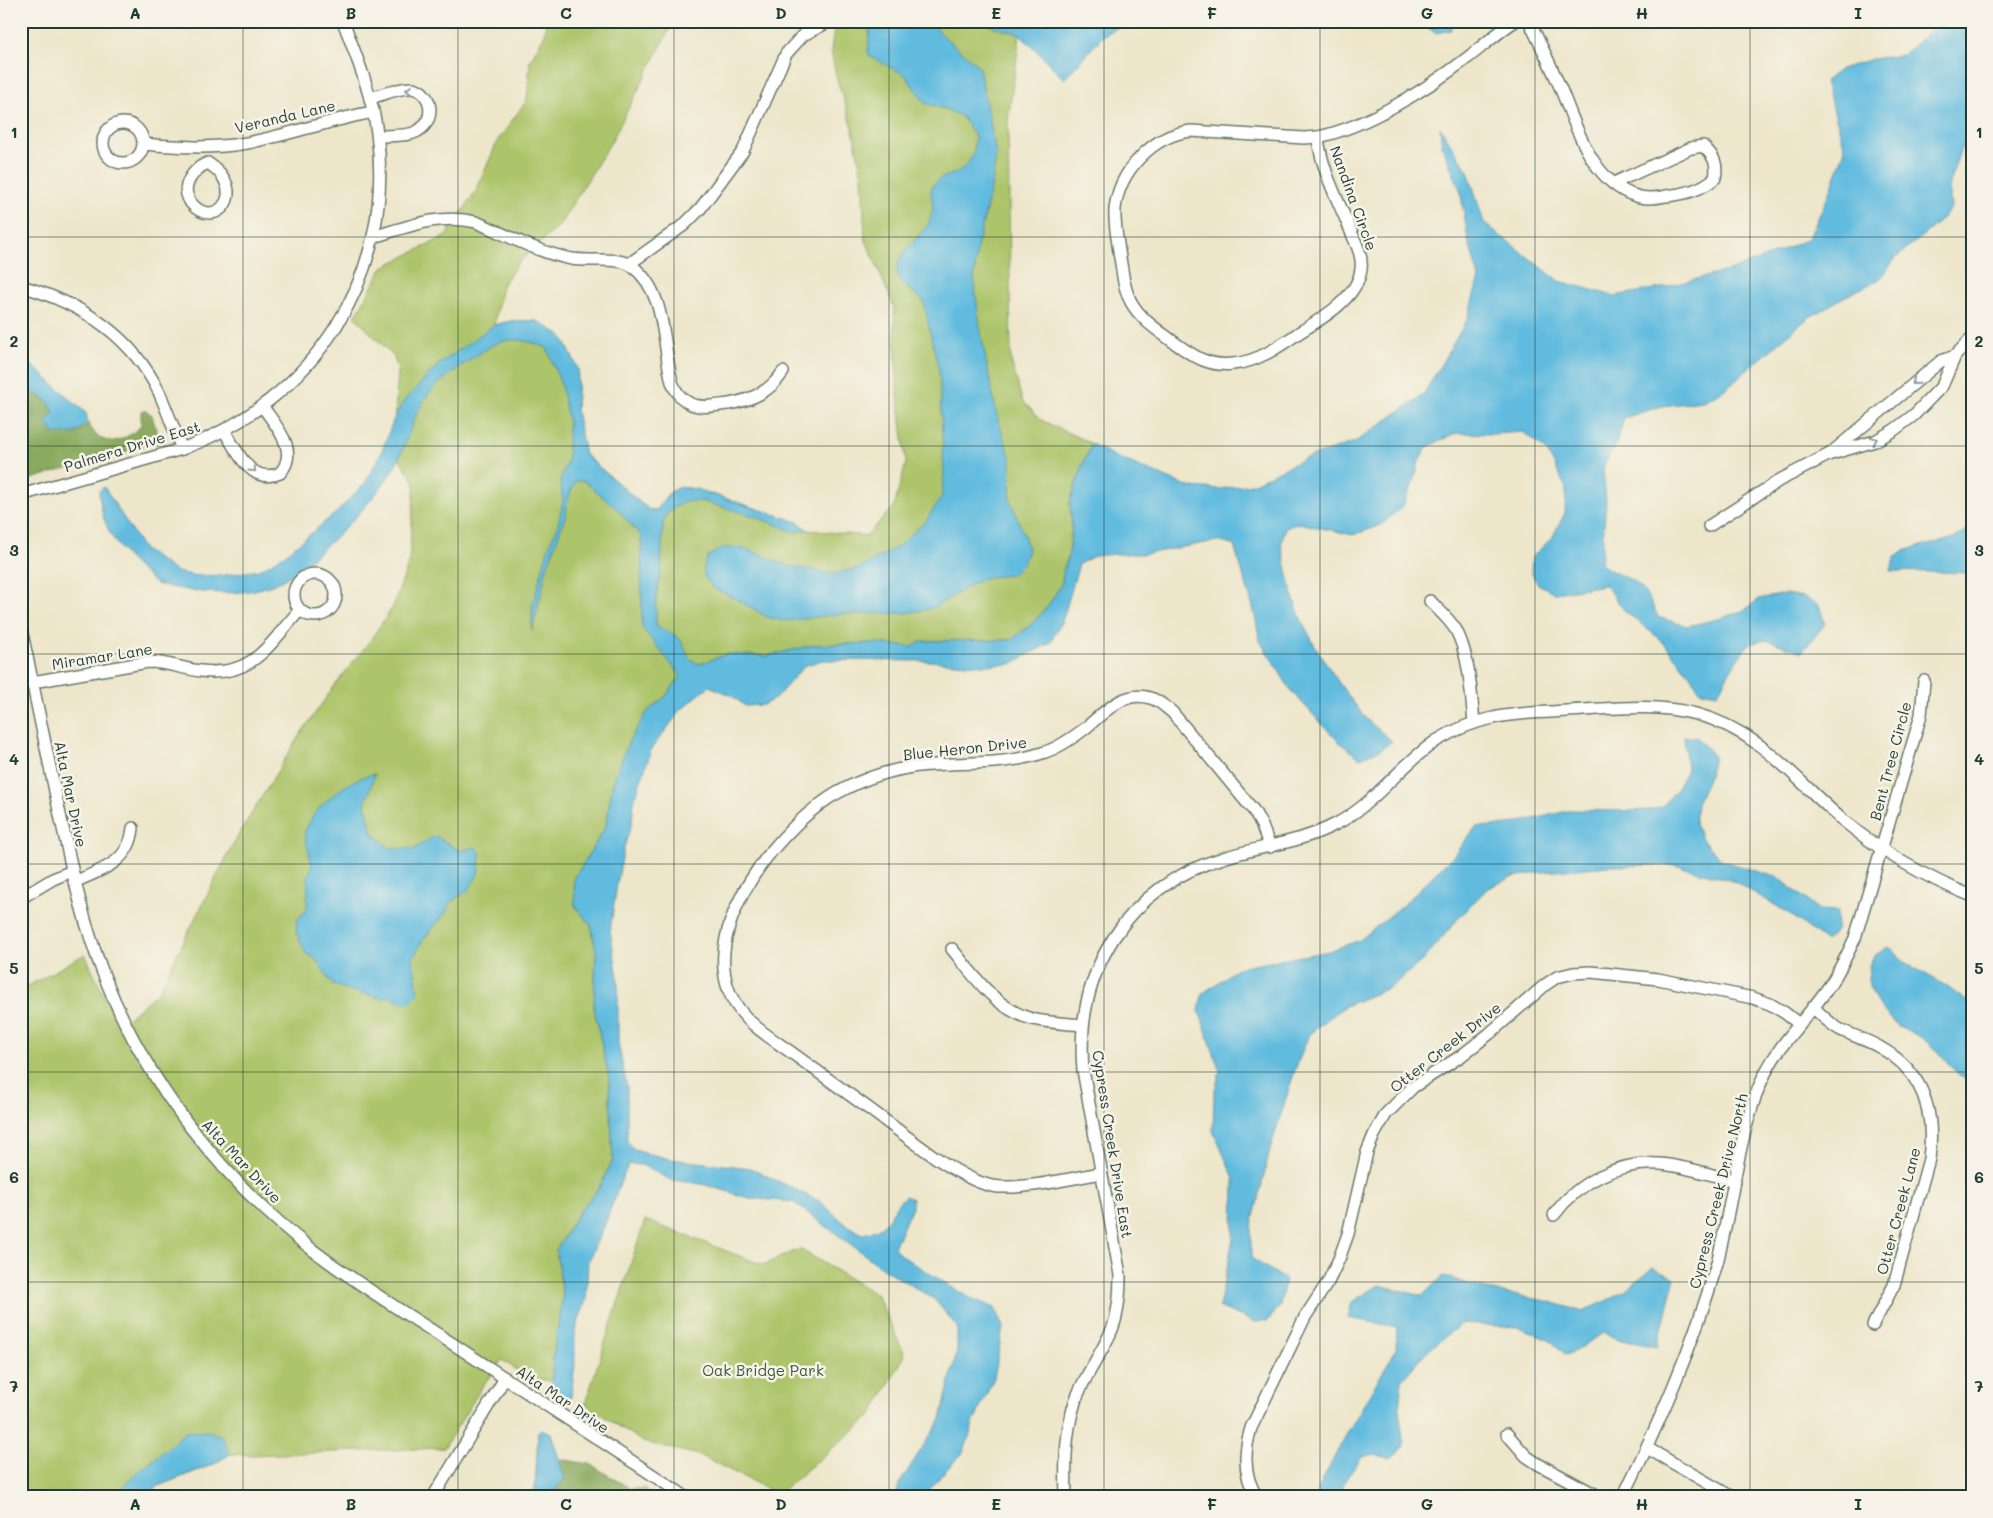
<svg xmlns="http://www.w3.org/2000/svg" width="1993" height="1518" viewBox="0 0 1993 1518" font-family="Mali,sans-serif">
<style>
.green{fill:#adc56a;stroke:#66814f}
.forest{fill:#8aaa5e;stroke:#547449}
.water{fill:#61bbdf;stroke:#407c8a}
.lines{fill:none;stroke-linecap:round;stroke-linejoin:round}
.street-casing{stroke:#677868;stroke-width:14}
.street{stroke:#fff;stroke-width:11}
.oneway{stroke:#8f9e9a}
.grid{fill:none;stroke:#1f3d34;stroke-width:1;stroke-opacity:0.55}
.labels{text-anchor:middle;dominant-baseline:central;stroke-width:5;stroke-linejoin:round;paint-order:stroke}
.street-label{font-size:15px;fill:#1f3d34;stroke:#f7f3e8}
.park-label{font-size:15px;fill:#3b583f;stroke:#f7f3e8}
.neatline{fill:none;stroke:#1f3d34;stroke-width:2}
.grid-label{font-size:16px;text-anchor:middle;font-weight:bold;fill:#1f3d34}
</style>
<rect width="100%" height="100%" fill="#f7f3e8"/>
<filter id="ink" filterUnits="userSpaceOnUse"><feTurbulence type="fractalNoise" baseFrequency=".02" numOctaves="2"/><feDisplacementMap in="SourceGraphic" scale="10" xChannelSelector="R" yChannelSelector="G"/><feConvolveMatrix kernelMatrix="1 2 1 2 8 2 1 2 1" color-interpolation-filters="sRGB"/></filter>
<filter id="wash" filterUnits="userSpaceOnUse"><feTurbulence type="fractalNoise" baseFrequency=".0096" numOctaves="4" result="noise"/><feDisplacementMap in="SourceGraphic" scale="20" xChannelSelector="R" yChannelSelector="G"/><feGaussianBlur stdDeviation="1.12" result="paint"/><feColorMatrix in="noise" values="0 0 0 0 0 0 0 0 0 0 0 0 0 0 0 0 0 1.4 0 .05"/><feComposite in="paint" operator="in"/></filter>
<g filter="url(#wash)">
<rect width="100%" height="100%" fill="#ede6ca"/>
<g class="green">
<path d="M546,21h128l-63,121 -52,84 -41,37 -16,23 -8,39 17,-4h26l25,15 16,33 -2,42 9,44 64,55h8l10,-15 11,-8 18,2 102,33 10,8 58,6 28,-29 12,-44 -9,-76 -3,-80 -29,-69 -3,-62 -10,-51 -16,-49 -5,-26 4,-29h148l11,6 26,7 -12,87 3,240 11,39 19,20 51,24 -9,20 -13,38 2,25 -3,27 -6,16 -1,13 -14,23 -16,18 -21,16 -88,1 -11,6 -36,-4 -62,2 -47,11 -16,-1 -70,21 -15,20 -19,17 -34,69 -7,44 -32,53 1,27 16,19 5,26 -2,57 15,70 4,82 -14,28 -20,24 -23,38 7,45 -12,86 -22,-3 -27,-18 -18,24 -40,64 -193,7 -21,-1 -16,10 -56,22 -12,11h-125v-507l64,-36 33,73 40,-35 75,-148 66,-108 36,-51 31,-39 27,-39 16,-45 6,-80 -16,-24 -4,-42 3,-45 -4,-14 -39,-40 28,-50 63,-31 30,-45 22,-51 29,-40 3,-39 15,-27z"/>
<path d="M645,1220l118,45 37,-16 77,46 28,60 -33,60 -94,79 -79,-39 -56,-13 -58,-38z"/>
</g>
<g class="forest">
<path d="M21,389l13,3 17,11 3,11 21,19 13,-10c2,3 6,10 9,13 16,12 33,0 44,-10v-14l4,-2 7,5 5,19 -4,7 -22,9 -110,32z"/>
<path d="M559,1459l31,5 41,25 13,-1 12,9h-47l-8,-6 -20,6h-41l2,-4 23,-15z"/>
</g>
<g class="water">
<path d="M870,21h61c13,19 32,30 48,46l17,87 -4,30 -15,64 -3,31 6,48 10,55 9,42 12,35 -1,41 15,37 3,13 -5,14 -11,11 -22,2 -17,6 -39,25 -28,5 -65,1 -58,7 -16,-4 -27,-16 -27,-13 -8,-10 -2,-9 4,-12 13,-8 11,-2 15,2 43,17 44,8 27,-6 37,-21 29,-26 16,-25 2,-22 -5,-103 -16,-71 -22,-17 -4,-10 1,-10 3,-7 27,-31 5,-15 -2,-19 2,-6 8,-7 15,-5 11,-8 7,-13 1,-16 -13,-19 -14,-7 -23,-7 -20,-28 -34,-18 -3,-4z"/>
<path d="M983,21h147l-26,14 -40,44 -44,-45 -26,-7z"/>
<path d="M1214,21h100l-8,5z"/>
<path d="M1420,21h32l-1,9 -15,3 -14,-9z"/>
<path d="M1941,21h31v109l-12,21 -11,33 2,24 -11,13 -45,38 -15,20 -36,18 -36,21 -84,72 -21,11 -41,5 -38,12 -8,26 -13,23 3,34 -5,63c10,8 21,11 32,17 12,7 19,23 25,36l29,9 31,-7 27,-9 14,-11 26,-5 19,3 15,8 6,19 -23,28 -36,-12 -17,4 -12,16 -20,34 -17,-3 -11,-17 -27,-33 -38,-31 -19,-25 -50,8 -17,-9 -7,-11 1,-16 20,-19 13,-25 1,-25 -19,-37 -24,-19 -30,2 -37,-1 -29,14 -8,14 -4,17 -12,28 -22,19 -28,10 -54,-12 -14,5 -4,17 13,55 7,19 14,27 26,40 25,33 26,22 -12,9 -20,8 -20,-15 -48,-51 -32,-51 -7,-34 -19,-62 -17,-4 -72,13h-30l-21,2 -15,8 -16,55 -13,24 -39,21 -30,1 -52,-4 -107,-1 -18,6 -28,32 -13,7 -18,1 -14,-11 -22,-9 -28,24 -29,38 -18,53 -2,22 -8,24 -7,37 -7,47 8,46v66l9,44v54l7,9 36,9 81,9 68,33 29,25 15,8c30,-6 24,-22 42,-38l7,3v8l-18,40 6,8 68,42 27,11 8,19 -9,51 -20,43 -10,31 -18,18 -17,20 2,7h-35l3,-13 42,-65 16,-68v-24l-23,-28 -50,-30 -91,-67 -44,-4 -47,-14 -31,-4 -29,-15 -13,-1 -6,12 -20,53 -15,32 -2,39 -11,31v34l-5,37 -5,1 -12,-9 -2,-4 2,-34 10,-61 -7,-45 23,-38 20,-24 14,-28 -4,-82 -15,-70 2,-57 -5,-26 -16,-19 -1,-27 32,-53 7,-44 16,-41 18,-29 19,-16 15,-20 -39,-48 -1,-92 -23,-26 -35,-30 -8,2 -6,14 -4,21 -18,51 -15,63v-24l17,-61 8,-18 6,-26 -3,-21 8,-23v-37l-7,-36 -14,-37c-14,-6 -31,-11 -47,-6 -11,3 -53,34 -63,43 -21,19 -26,47 -38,73 -13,30 -55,73 -80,94 -12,10 -26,23 -40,30 -32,15 -69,12 -104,6 -5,-1 -13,-2 -18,-4 -5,-2 -10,-9 -14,-12 -26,-23 -42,-45 -44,-81l5,-4 40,63 33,22 20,4 29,-1 33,-5 21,-12 22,-17 35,-29 28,-29 15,-27 15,-40 8,-14 35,-37 56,-40 17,-4h26l25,15 16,33 -2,42 9,44 64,55h8l10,-15 11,-8 18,2 102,33 9,8 -13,2 -40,-16 -53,-15h-16l-18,12 -4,10 -2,48 -5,28v27c6,4 17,7 23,12 8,9 4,19 20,26l28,-10 40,2 47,-11 62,-2 36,4 10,-6 89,-1 21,-16 16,-18 14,-23 1,-13 6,-16 3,-27 -2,-25 13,-38 9,-20 22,12 75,31 31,2 32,-5 52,-25 51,-17 68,-47 44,-75 12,-42 -11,-39 -8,-50 -18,-43 -2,-19 28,44 16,52 75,58 55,15 47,-8 71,-18 47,-18 30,-14 23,-51 13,-38 -20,-68 16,-12 31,-10 31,-4z"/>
<path d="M21,360l6,1 59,52 2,10 -13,10 -21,1 -8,-13 8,-7c-4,-16 -18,-21 -33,-25z"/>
<path d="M1972,524v49l-81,-2 3,-13c4,-2 8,-6 13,-8 18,-7 53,-7 65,-26z"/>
<path d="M1684,736l14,2 16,19 -5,19 -12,27 -2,22 9,17 19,19 56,17 40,32 19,1 -2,20 -11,10 -35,-27 -54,-32 -61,-17 -66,1 -65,6 -32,5 -24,11 -25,25 -40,47 -32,27 -46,19 -36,28 -14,36 -24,76 -20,83v29l34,21 -5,27 -12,15 -14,1 -35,-15 14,-68 1,-61 -21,-47 1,-37 6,-23 -21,-60 3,-17 36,-26 91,-17 31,-11 43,-35 51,-50 22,-28 31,-2 65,-15 55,1 24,-1 11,-3 14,-17 11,-20z"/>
<path d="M375,774l-10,30 8,30 17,14 24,1 21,-13 26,15 14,-4 6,7 -3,20 -9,16 -17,11 -8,14 -21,25 -10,18 5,36 -10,10 -19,-8 -5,3 -39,-10 -13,-5 -17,-26 -9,-4 -10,-22 1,-12 10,-11 1,-32 4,-12 -8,-32c4,-7 7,-15 12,-21 13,-16 39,-36 59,-38z"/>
<path d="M1888,947l7,4 9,11 41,23 27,20v81l-18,-16 -16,-19 -16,-13 -25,-13 -18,-19 -10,-20v-19l5,-11z"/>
<path d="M1653,1267l22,11 -18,69 -36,-7 -18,-7 -28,18 -9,4 -17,-16 -31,-12 -57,-3 -36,29 -23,27 -3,29 5,37 -14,13 -15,-5 -13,3 -19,26 -4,14h-22v-5l24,-48 55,-95 1,-22 -49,-9 4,-16 27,-17 43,11 21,-20 49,15 59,11 32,10 41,-20z"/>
<path d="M541,1429l10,4 14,45 -10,12 -13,3 -2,4h-10l5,-9 3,-56z"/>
<path d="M208,1431l14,5 8,18 -16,10 -56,22 -12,11h-32l20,-21 36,-30 15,-14z"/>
</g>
</g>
<g filter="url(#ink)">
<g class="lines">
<g class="street-casing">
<g id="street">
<path d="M1529,21c11,22 21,43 31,66 16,38 31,95 76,109 9,3 21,2 30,0 19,-2 35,-6 49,-18 3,-14 -1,-22 -12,-32l-12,2 -77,35"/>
<path d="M370,98c12,-3 29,-11 42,-10 21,3 25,34 4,44 -10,5 -27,3 -38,4"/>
<circle cx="123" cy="143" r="20"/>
<path d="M1191,131l113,7 14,-1c3,32 20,63 32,92 5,13 13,26 11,40 -3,28 -38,49 -61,63 -20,14 -42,30 -67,32 -24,3 -40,-8 -58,-21 -16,-12 -34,-23 -44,-41 -8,-14 -8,-29 -11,-44 -2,-16 -6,-32 -5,-49 4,-38 38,-74 76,-78z"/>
<path d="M1318,137c48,-10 109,-48 148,-78 17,-13 32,-27 49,-38"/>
<path d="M143,144c35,3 70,5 104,-1 42,-8 83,-23 126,-31"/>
<path d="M208,163c43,28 7,69 -17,40 -4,-6 -6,-12 -4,-18 3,-10 12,-19 21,-22z"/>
<path d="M373,237c34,-10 67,-24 103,-15 31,13 63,31 96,37 17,3 46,-3 60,7 35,26 30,78 40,116 3,9 10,18 19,22 12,5 26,1 38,0 22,-4 41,-12 54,-32"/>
<path d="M629,264l55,-39 16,-16 43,-58 43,-97 17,-19 23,-12"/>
<path d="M21,286c60,17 110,49 138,106 8,18 15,38 23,57"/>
<path d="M224,430c13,21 27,56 56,43 20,-22 -4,-47 -17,-66"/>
<path d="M1831,453l110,-92 14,-5"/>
<path d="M21,495l161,-46c132,-49 214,-173 195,-316 -5,-39 -20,-75 -34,-112"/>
<path d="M1709,526l71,-46 48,-25 47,-14 19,-11 20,-15 28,-29 13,-30 17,-18"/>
<circle cx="315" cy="595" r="21"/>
<path d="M1430,601c9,9 19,18 26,29 14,27 15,63 18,93"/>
<path d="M21,629c15,68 28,136 43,204 10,47 21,94 39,140 42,109 118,206 211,278 46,35 96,65 145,97 75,49 152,99 227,149"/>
<path d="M21,684l127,-22c19,0 35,7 53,9 52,7 68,-27 99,-61"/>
<path d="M74,882c28,-12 56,-20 59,-54"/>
<path d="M21,898l32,-19 19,-8"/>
<path d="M952,949c23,28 44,60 80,70 16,4 34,4 50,6"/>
<path d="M1813,1007c8,8 16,16 26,22 14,7 29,11 42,19 43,24 54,65 48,111l-35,126 -21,40"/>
<path d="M1101,1173c-29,5 -82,18 -109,13 -35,-7 -93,-56 -124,-78 -25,-18 -51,-37 -76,-55 -18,-13 -40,-26 -53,-44 -50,-68 33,-174 90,-211 25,-16 53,-26 83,-31 43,-6 88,0 130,-14 15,-4 29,-14 41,-23 19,-15 40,-41 67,-32 9,2 15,9 22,14l82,99 8,15 8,21"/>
<path d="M1554,1215c24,-33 64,-54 106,-51 25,2 51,11 75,17"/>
<path d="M1507,1434l19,22 12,8 62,33"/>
<path d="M1647,1448l85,49"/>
<path d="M433,1497l72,-119"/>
<path d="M1066,1497c-1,-32 -1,-64 9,-95 9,-27 28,-49 38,-75 6,-17 7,-34 7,-52l-37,-205c-8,-98 43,-183 140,-212 38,-12 77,-15 113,-34 39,-20 64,-59 100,-83 18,-11 37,-19 57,-23 24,-6 49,-5 74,-7 43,-2 87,-8 129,3 65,17 100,67 149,108 38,31 82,56 127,74"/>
<path d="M1257,1497c-14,-21 -13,-46 -6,-69l54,-111 23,-35 11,-23 9,-25 19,-82 7,-17 12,-21 27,-27 48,-31 28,-22 56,-49 12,-8 16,-4 18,-1 67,7 95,19 17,6 15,9 14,11"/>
<path d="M1623,1497c37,-76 71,-153 94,-234 15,-58 20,-120 42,-176 17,-43 47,-66 71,-102 10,-15 17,-30 25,-47l66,-223 3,-34"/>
</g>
</g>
<use href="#street" class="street"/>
</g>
<defs><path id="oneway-chevron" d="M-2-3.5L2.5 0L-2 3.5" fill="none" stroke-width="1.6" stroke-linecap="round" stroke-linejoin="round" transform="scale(1.25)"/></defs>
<g class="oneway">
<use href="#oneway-chevron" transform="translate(409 90) rotate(-177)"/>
<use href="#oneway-chevron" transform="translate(1915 382) rotate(141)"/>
<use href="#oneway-chevron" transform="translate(1874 440) rotate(-23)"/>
<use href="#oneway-chevron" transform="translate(253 469) rotate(44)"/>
</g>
</g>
<path class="grid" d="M243,21v1476M458,21v1476M674,21v1476M889,21v1476M1104,21v1476M1320,21v1476M1535,21v1476M1750,21v1476M21,237h1951M21,446h1951M21,654h1951M21,864h1951M21,1072h1951M21,1282h1951"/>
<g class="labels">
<g class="street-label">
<text transform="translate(285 116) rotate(-13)">Veranda Lane</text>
<text transform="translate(1354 198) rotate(70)">Nandina Circle</text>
<text transform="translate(132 446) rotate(-17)">Palmera Drive East</text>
<text transform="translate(102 656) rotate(-9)">Miramar Lane</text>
<text transform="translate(965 748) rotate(-6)">Blue Heron Drive</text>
<text transform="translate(1890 761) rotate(-75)">Bent Tree Circle</text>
<text transform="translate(71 794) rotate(78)">Alta Mar Drive</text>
<text transform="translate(1445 1047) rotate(-38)">Otter Creek Drive</text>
<text transform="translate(1113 1144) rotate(81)">Cypress Creek Drive East</text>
<text transform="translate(242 1161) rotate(47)">Alta Mar Drive</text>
<text transform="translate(1718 1191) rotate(-76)">Cypress Creek Drive North</text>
<text transform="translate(1898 1211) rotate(-75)">Otter Creek Lane</text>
<text transform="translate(563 1399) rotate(34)">Alta Mar Drive</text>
</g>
<g class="park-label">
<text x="763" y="1370">Oak Bridge Park</text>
</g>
</g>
<rect width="1993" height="1518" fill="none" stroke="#f7f3e8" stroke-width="55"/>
<rect x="28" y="28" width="1938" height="1462" class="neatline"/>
<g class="grid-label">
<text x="135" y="19">A</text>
<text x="351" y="19">B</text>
<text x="566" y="19">C</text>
<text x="781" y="19">D</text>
<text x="996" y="19">E</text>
<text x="1212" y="19">F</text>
<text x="1427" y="19">G</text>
<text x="1642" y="19">H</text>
<text x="1858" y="19">I</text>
<text x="14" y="138">1</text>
<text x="1979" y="138">1</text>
<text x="14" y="347">2</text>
<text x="1979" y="347">2</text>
<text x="14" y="556">3</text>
<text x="1979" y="556">3</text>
<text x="14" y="765">4</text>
<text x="1979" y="765">4</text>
<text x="14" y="974">5</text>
<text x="1979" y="974">5</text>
<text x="14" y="1183">6</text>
<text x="1979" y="1183">6</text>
<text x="14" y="1392">7</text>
<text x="1979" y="1392">7</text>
<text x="135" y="1510">A</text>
<text x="351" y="1510">B</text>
<text x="566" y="1510">C</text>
<text x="781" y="1510">D</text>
<text x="996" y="1510">E</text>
<text x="1212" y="1510">F</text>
<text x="1427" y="1510">G</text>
<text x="1642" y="1510">H</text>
<text x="1858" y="1510">I</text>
</g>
</svg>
